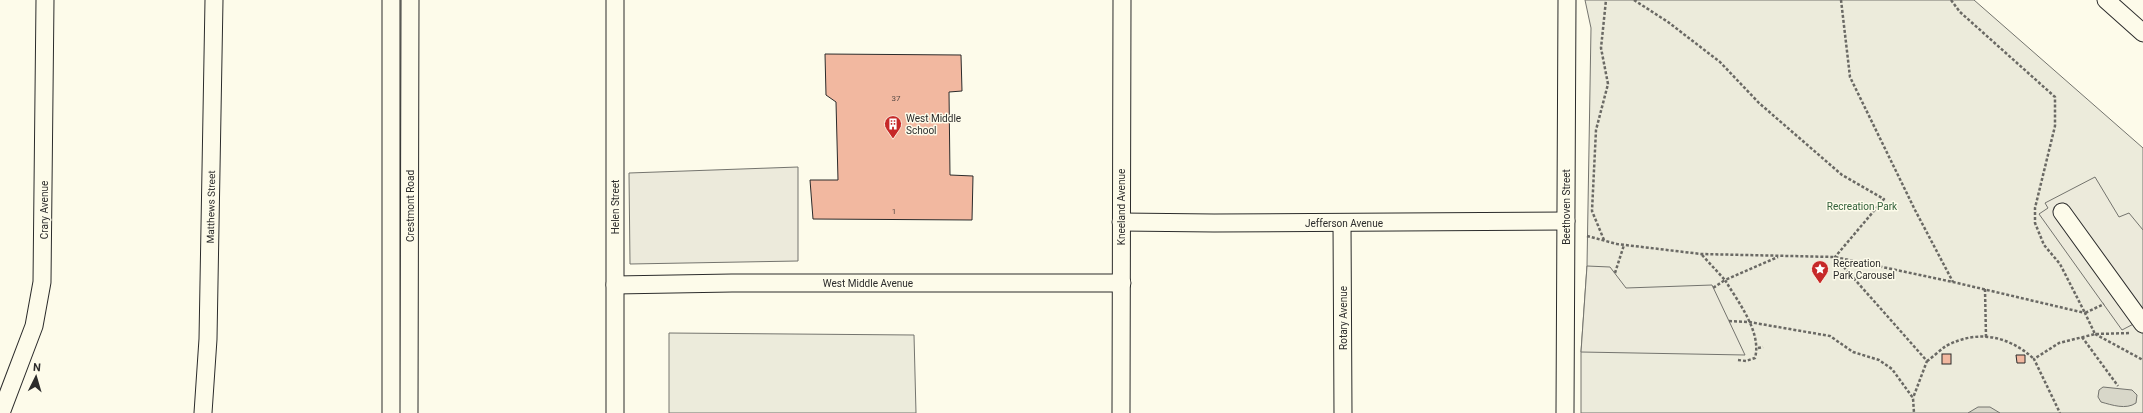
<svg xmlns="http://www.w3.org/2000/svg" width="2143" height="413" viewBox="0 0 2143 413" font-family="Roboto,sans-serif">
<style>
.green{fill:#ecebdb;stroke:#74746e}
.parking{fill:#eceadb;stroke:#74746e}
.water{fill:#d8d7c9;stroke:#74746e}
.building{fill:#f2b8a0;stroke:#2b2b2b}
.lines{fill:none;stroke-linecap:round;stroke-linejoin:round}
.minor-casing{stroke:#2b2b2b;stroke-width:19}
.path{stroke:#6a6964;stroke-width:2.5;stroke-dasharray:3 2;stroke-linecap:butt}
.minor{stroke:#fdfbea;stroke-width:17}
.labels{text-anchor:middle;dominant-baseline:central;stroke-width:3;stroke-linejoin:round;paint-order:stroke}
.number-label{font-size:8px;fill:#5d4e48}
.poi-label{font-size:10px;fill:#2b2b2b;stroke:#fdfbea;text-anchor:start}
.street-label{font-size:10px;fill:#2b2b2b;stroke:#fdfbea}
.park-label{font-size:10px;fill:#34623c;stroke:#fdfbea}
</style>
<rect width="100%" height="100%" fill="#fdfbea"/>
<g class="green">
<path d="M1585,0h389l169,148v265h-562v-61l6,-86 4,-238z"/>
<path d="M669,333l245,2 2,78h-247z"/>
</g>
<g class="parking">
<path d="M798,167v94l-168,3 -1,-91z"/>
<path d="M2095,177l24,40 10,-4 14,17v89l-21,11 -83,-116 9,-6 -3,-5z"/>
<path d="M1587,266l23,1 16,21 86,-3 33,70 -164,-3z"/>
</g>
<g class="water">
<path d="M2103,387l29,3 5,5 -1,8c-10,7 -24,2 -35,-1l-3,-5 1,-7z"/>
<path d="M1978,407h12l10,6h-32z"/>
</g>
<g class="building">
<path d="M825,54l136,1 1,36 -13,1 1,83 23,1 -1,44 -159,-1 -3,-39h28l-2,-78 -10,-7z"/>
<rect x="1942" y="354" width="9" height="10"/>
<path d="M2016,355h9v8h-8z"/>
</g>
<g class="lines">
<g class="minor-casing">
<g id="minor">
<path d="M2106,0l37,33"/>
<path d="M2062,212l81,112"/>
<path d="M1121,222l93,1 352,-2"/>
<path d="M1342,223l1,190"/>
<path d="M615,285l117,-2h390"/>
<path d="M1,413l33,-87 8,-44 3,-282"/>
<path d="M203,413l5,-74 6,-339"/>
<path d="M391,413v-413"/>
<path d="M409,413l1,-413"/>
<path d="M615,413v-413"/>
<path d="M1121,413l1,-413"/>
<path d="M1565,413l2,-413"/>
</g>
</g>
<g class="path">
<path d="M1634,0l34,22 52,40 39,41 83,72 42,24 -49,58 92,104 -14,37"/>
<path d="M1841,0l9,77 65,133 38,72"/>
<path d="M1951,0l9,12 95,85v29l-20,82v15l9,22 16,19 25,49 19,-9"/>
<path d="M1587,236l30,8 84,10 134,3 118,25 132,31 10,21 -36,9 -25,16 26,54"/>
<path d="M1604,240l-12,-29 4,-81 12,-46 -7,-36 5,-48"/>
<path d="M1702,255l23,25 -12,8"/>
<path d="M1615,273l9,-28"/>
<path d="M1985,289l1,48"/>
<path d="M1729,321l20,1 81,14 23,16 26,8 13,9 21,29 1,15"/>
<path d="M2095,334l48,26"/>
<path d="M2096,334l35,-1"/>
<path d="M2082,337l36,49"/>
<path d="M1758,348l5,-1"/>
<path d="M1738,360l8,1 9,-3c7,-26 -17,-56 -30,-78l53,-23"/>
<path d="M1927,361c6,-4 13,-11 19,-15 32,-17 63,-10 88,13"/>
</g>
<use href="#minor" class="minor"/>
</g>
<defs>
<g id="building-pin" transform="scale(0.9)"><path d="M0 17L-7.5 6A9.5 9.5 0 1 1 7.5 6Z" fill="#c62828" stroke="#fdfbea"/><path d="M-4-6H4V6H1V3H-1V6H-4ZM-2.5-4.3h1.7v1.8h-1.7ZM.8-4.3h1.7v1.8H.8ZM-2.5-1h1.7V.8h-1.7ZM.8-1h1.7V.8H.8Z" fill="#fff"/></g>
<g id="sight-pin" transform="scale(0.9)"><path d="M0 17L-7.5 6A9.5 9.5 0 1 1 7.5 6Z" fill="#c62828" stroke="#fdfbea"/><path d="M0-6L1.8-2.2L6-1.7L2.9 1.2L3.7 5.4L0 3.3L-3.7 5.4L-2.9 1.2L-6-1.7L-1.8-2.2Z" fill="#fff"/></g>
</defs>
<g fill-rule="evenodd">
<use href="#building-pin" x="893" y="124"/>
<use href="#sight-pin" x="1820" y="269"/>
</g>
<g class="labels">
<g class="number-label">
<text x="896" y="98">37</text>
<text x="894" y="211">1</text>
</g>
<g class="poi-label">
<text x="906" y="118">West Middle<tspan x="906" dy="12">School</tspan></text>
<text x="1833" y="263">Recreation<tspan x="1833" dy="12">Park Carousel</tspan></text>
</g>
<g class="street-label">
<text transform="translate(410 206) rotate(-90)">Crestmont Road</text>
<text transform="translate(211 207) rotate(-89)">Matthews Street</text>
<text transform="translate(615 207) rotate(-90)">Helen Street</text>
<text transform="translate(1121 207) rotate(-90)">Kneeland Avenue</text>
<text transform="translate(1566 207) rotate(-90)">Beethoven Street</text>
<text transform="translate(44 210) rotate(-90)">Crary Avenue</text>
<text x="1344" y="223">Jefferson Avenue</text>
<text x="868" y="283">West Middle Avenue</text>
<text transform="translate(1343 318) rotate(-90)">Rotary Avenue</text>
</g>
<g class="park-label">
<text x="1862" y="206">Recreation Park</text>
</g>
</g>
<g transform="translate(36 377) rotate(5)" stroke="#fdfbea" stroke-width="3" paint-order="stroke">
<path d="M0-3L7 15L0 10L-7 15Z" fill="#2b2b2b"/>
<text y="-6" font-size="11" font-weight="bold" text-anchor="middle" fill="#2b2b2b">N</text>
</g>
</svg>
